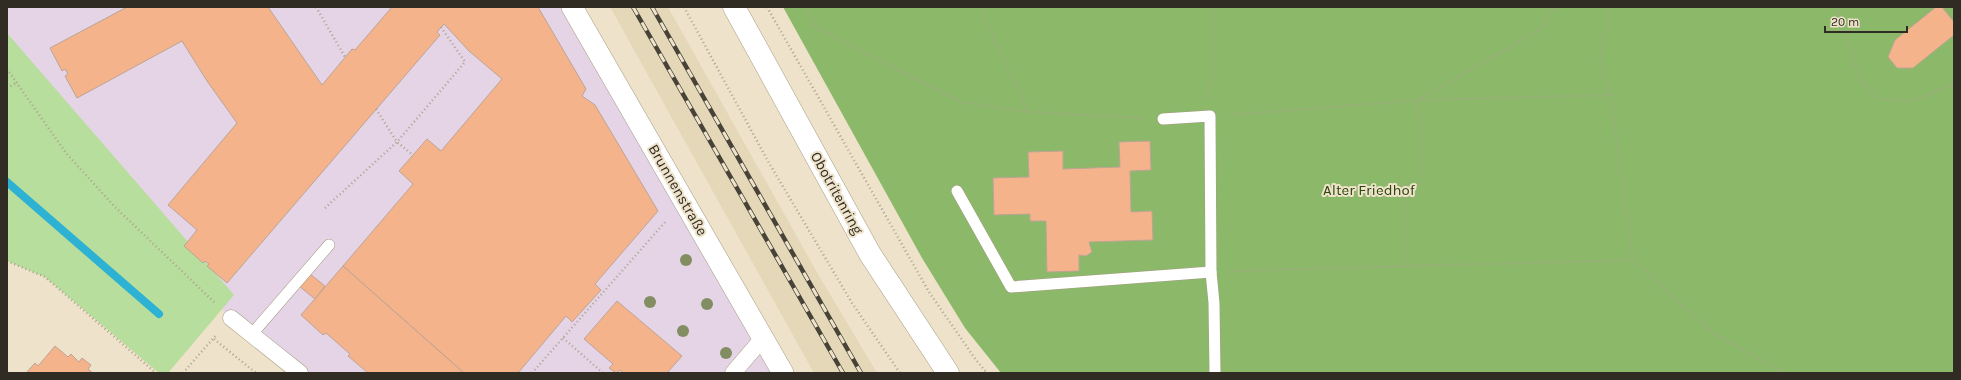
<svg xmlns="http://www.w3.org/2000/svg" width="1961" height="380" viewBox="0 0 1961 380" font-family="Karla,sans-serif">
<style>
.commercial{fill:#e5d4e5}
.built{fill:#e5d8b8}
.green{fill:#b7de9c}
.forest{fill:#8cb969}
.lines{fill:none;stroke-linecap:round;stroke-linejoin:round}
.stream{stroke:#2eb2d3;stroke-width:8}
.building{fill:#f5b38b;stroke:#bca496}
.service-casing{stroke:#a59c84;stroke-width:12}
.pedestrian-casing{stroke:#a59c84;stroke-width:17}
.minor-casing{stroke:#a59c84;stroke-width:22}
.tertiary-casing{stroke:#a59c84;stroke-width:23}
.path{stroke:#aca390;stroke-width:2.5;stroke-dasharray:1 3;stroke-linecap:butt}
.service{stroke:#fff;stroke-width:11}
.pedestrian{stroke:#fff;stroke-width:16}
.minor{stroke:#fff;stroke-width:21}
.tertiary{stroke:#fff;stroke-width:22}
.rail-casing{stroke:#484338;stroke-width:4.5}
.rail{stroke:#eee3ca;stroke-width:3;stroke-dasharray:9;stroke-linecap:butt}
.tree{fill:#828d62}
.labels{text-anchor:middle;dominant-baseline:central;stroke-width:4;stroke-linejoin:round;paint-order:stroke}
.street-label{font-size:15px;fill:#302c23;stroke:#eee3ca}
.park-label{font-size:15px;fill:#29460d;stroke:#eee3ca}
</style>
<rect width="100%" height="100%" fill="#eee3ca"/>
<path class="commercial" d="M7,7h565l211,366h-483l-69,-55 -117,-112 -107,-137z"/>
<path class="built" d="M610,7h58l150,267 59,99h-63z"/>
<path class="green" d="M7,33l227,262 -66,78h-9l-114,-96 -38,-16z"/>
<path class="forest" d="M783,7h1171v366h-953l-36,-45 -43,-70z"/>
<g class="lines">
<path class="stream" d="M7,182l152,132"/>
</g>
<g class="building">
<path d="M127,7h141l54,78 30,-36 3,1 37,-43h146l48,82 -4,7 13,9 63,106 -63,73 6,6 -29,32 -6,-6 -48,57h-54l-121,-107 70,-82 -14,-13 28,-32 14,12 61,-72 -33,-28 -25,-27 -7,8 3,3 -213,248 -20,-17 2,-2 -4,-3 -2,2 -19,-17 13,-16 -29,-25 69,-82 -30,-42 -25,-40 -105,57 -12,-22 3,-2 -3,-5 -3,2 -12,-23z"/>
<path d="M1936,7h6l12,15v13l-41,33h-16l-9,-11 7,-17z"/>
<path d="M1150,141l1,29 -21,1 1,41 21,-1 1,29 -64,2 3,10 -6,4 -7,-1v16l-32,1 -1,-51h-16v-7l-36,1 -1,-37 36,-1 -1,-25 35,-1v18l57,-2 -1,-25z"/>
<path d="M343,266l121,107h-96l-20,-17 2,-2 -24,-21 -3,2 -22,-20z"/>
<path d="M310,274l15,12 -10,13 -16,-13z"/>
<path d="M617,301l65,55 -15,17h-44l-3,-3 -4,3 -7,-5 4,-4 -29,-25z"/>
<path d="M55,346l13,11 3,-3 8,8 3,-4 9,7 -3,4 5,4h-67l9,-10 3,3z"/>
</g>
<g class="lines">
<g class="service-casing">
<g id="service">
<path d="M1163,119l47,-3 1,156 3,31 1,70"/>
<path d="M957,191l54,96 200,-15"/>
<path d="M252,334l77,-89"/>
</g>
</g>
<g class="pedestrian-casing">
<g id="pedestrian">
<path d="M231,318l69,55"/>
<path d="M733,373l30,-35"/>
</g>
</g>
<g class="minor-casing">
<path id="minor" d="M572,7l211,366"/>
</g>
<g class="tertiary-casing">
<path id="tertiary" d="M734,7l136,247 78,119"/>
</g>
<g class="path">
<path d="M316,7l29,50"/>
<path d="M684,7l85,156 83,140 48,70"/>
<path d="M767,7l162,285 47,68 11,13"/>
<path d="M803,7l12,20 146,75 67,10 116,6"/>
<path d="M980,7l48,105"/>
<path d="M1836,7l24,72 20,20 33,2 41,-17"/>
<path d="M7,69l59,84 48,53 101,97"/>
<path d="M7,88l9,-5"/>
<path d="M1610,95l23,165 81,74 71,39"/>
<path d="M1210,97l2,-90"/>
<path d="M376,109l21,33 16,13"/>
<path d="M1229,115l189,-15 192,-5 -10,-36 10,-52"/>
<path d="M325,208l72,-66 68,-80 -24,-35"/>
<path d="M7,261l38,16 111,96"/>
<path d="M1405,266l-2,-80h17l-2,-86 122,-70 14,-23"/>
<path d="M1229,271l404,-11"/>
<path d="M563,338l40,35"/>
<path d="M214,339l42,34"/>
<path d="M183,373l34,-39"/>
<path d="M532,373l135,-153"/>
</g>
<use href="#service" class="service"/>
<use href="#pedestrian" class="pedestrian"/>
<use href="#minor" class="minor"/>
<use href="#tertiary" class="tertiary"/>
<g class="rail-casing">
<g id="rail">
<path d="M633,7l210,366"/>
<path d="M652,7l209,366"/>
</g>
</g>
<use href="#rail" class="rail"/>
</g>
<g class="tree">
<circle cx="686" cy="260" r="6"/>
<circle cx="650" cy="302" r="6"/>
<circle cx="707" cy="304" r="6"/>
<circle cx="683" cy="331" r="6"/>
<circle cx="726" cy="353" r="6"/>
</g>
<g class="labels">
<g class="street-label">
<text transform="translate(678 190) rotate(60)">Brunnenstraße</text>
<text transform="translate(837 193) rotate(61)">Obotritenring</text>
</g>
<g class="park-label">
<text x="1369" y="190">Alter Friedhof</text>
</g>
</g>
<rect width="1961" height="380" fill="none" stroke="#302c23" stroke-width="16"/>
<path d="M1825 26v6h82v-6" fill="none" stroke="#302c23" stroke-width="2"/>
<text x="1831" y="26" font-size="12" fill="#302c23" stroke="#eee3ca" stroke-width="3" paint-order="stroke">20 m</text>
</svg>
